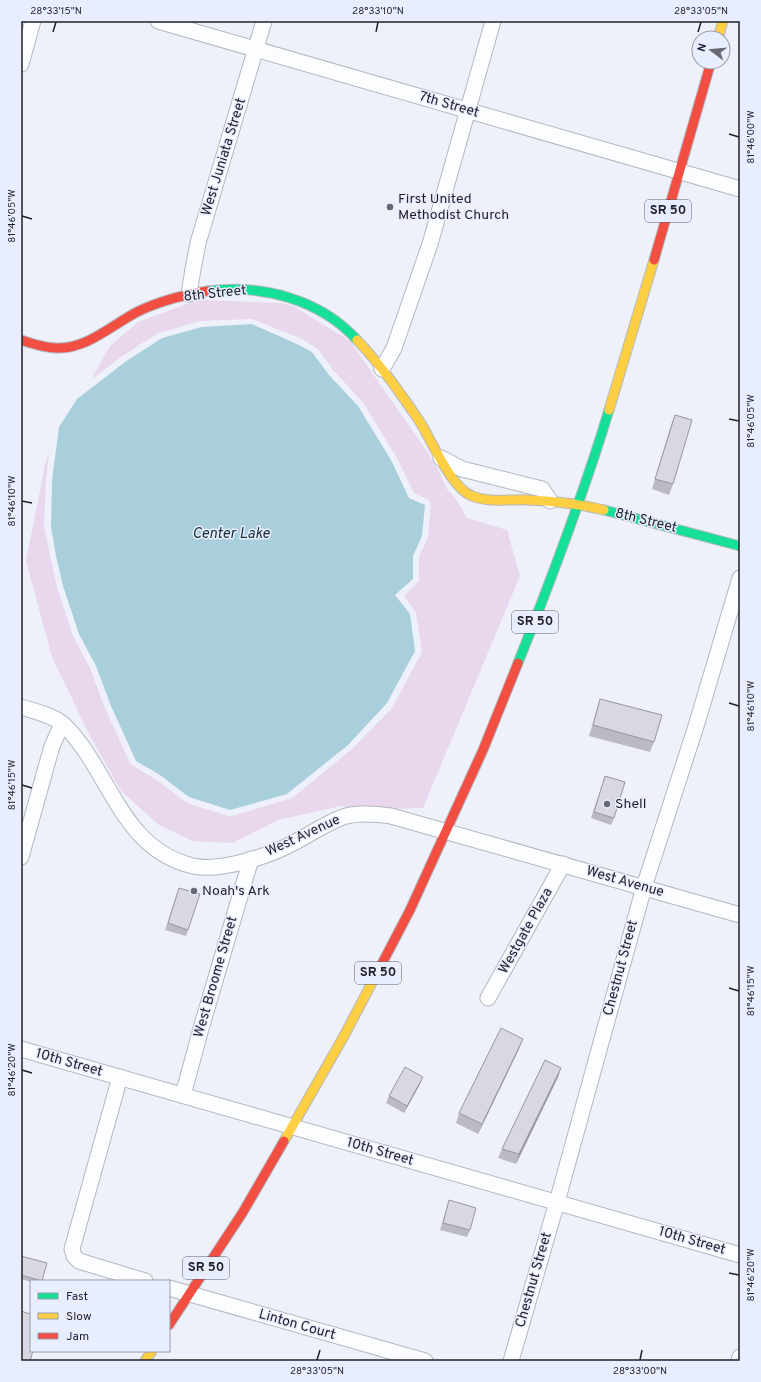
<svg xmlns="http://www.w3.org/2000/svg" width="761" height="1382" viewBox="0 0 761 1382" font-family="Overpass,sans-serif">
<style>
.green{fill:#e9d7ed}
.water{fill:#a9cfdd}
.lines{fill:none;stroke-linecap:round;stroke-linejoin:round}
.street-casing{stroke:#b4b7c0;stroke-width:17}
.fast-casing{stroke:#b4b7c0;stroke-width:11}
.slow-casing{stroke:#b4b7c0;stroke-width:11}
.jam-casing{stroke:#b4b7c0;stroke-width:11}
.street{stroke:#fcfdfe;stroke-width:15}
.fast{stroke:#16e098;stroke-width:9}
.slow{stroke:#ffcf43;stroke-width:9}
.jam{stroke:#f24e42;stroke-width:9}
.wall{fill:#bbbac2}
.shaded-wall{fill:#98979e}
.building{fill:#d9d8e2;stroke:#98979e}
.ticks{fill:none;stroke:#1f212b;stroke-width:1.5}
.poi-dot{fill:#676a73;stroke:#e9eeff;stroke-width:1.5}
.labels{text-anchor:middle;dominant-baseline:central;stroke-width:3;stroke-linejoin:round;paint-order:stroke}
.shield{fill:#e9eeff;stroke:#5c5e6b;stroke-width:1}
.shield-label{font-size:13px;font-weight:bold;fill:#1f212b}
.street-label{font-size:14px;fill:#1f212b;stroke:#e9eeff}
.poi-label{font-size:14px;fill:#1f212b;stroke:#e9eeff;text-anchor:start}
.water-label{font-size:15px;font-style:italic;fill:#142f37;stroke:#e9eeff}
.neatline{fill:none;stroke:#1f212b;stroke-width:1.5}
.ticks-label{font-size:10px;text-anchor:middle;fill:#1f212b}
</style>
<rect width="100%" height="100%" fill="#eef1fa"/>
<path class="green" d="M203,300l80,3 12,4 55,34 85,122 12,26 7,7 13,22 40,12 13,46 -97,232 -30,1 -15,-2 -26,1 -11,-2 -63,14 -45,23 -40,-2 -34,-16 -38,-34 -33,-59 -36,-75 -26,-96 20,-101 3,-6 -3,25 -2,48 13,60 16,49 17,32 15,40 25,55 3,3 24,14 30,23 42,13h4l59,-18 60,-49 40,-41 30,-56 -6,-39 -12,-17 15,-15v-24l9,-20 3,-33 -3,-4 -14,-7 -17,-35 -33,-54 -30,-33 -16,-22 -16,-10 -50,-20 -51,2 -43,12 -37,24 -30,23 19,-34 28,-24 54,-20z"/>
<path class="water" d="M252,324l47,21 13,7 17,23 29,31 33,54 18,38 16,7 -3,31 -9,20v23l-18,16 15,19 5,37 -28,52 -39,42 -61,49 -57,16 -41,-13 -29,-22 -24,-14 -25,-55 -15,-40 -17,-32 -16,-48 -7,-30 -5,-29 1,-47 7,-53 18,-28 48,-37 37,-24 40,-11z"/>
<g class="lines">
<g class="street-casing">
<g id="street">
<path d="M158,21l582,168"/>
<path d="M21,64l12,-43"/>
<path d="M189,294l4,-25 5,-26 66,-222"/>
<path d="M382,369l12,-21 36,-104 63,-223"/>
<path d="M441,458l21,11 80,20 8,12"/>
<path d="M21,707c13,4 31,8 42,17 47,45 57,125 130,142 27,6 77,-10 102,-24 16,-8 31,-19 48,-25 15,-5 33,-3 48,-1l349,99"/>
<path d="M21,857l31,-111 10,-22"/>
<path d="M488,998l75,-134"/>
<path d="M21,1049l719,206"/>
<path d="M120,1077l-48,172 2,7 5,5 66,20"/>
<path d="M183,1095l19,-70 49,-166"/>
<path d="M169,1288l256,73"/>
<path d="M511,1361l46,-159 87,-315 53,-164 43,-145"/>
<path d="M739,1361l1,-4"/>
</g>
</g>
<g class="fast-casing">
<g id="fast">
<path d="M208,291c53,-7 112,8 149,49"/>
<path d="M604,510l136,36"/>
<path d="M518,663c33,-83 65,-167 91,-253"/>
</g>
</g>
<g class="slow-casing">
<g id="slow">
<path d="M718,38l5,-17"/>
<path d="M357,340c24,25 44,54 63,82 12,19 31,66 52,74 17,7 38,3 57,4 26,1 50,4 75,10"/>
<path d="M609,410l45,-150"/>
<path d="M284,1141l60,-105 32,-61"/>
<path d="M145,1361l7,-10"/>
</g>
</g>
<g class="jam-casing">
<g id="jam">
<path d="M654,260l57,-198"/>
<path d="M21,340c12,4 24,8 36,8 30,1 55,-23 80,-36 22,-11 46,-17 71,-21"/>
<path d="M376,975l34,-65 73,-160 35,-87"/>
<path d="M169,1325l74,-113 41,-71"/>
</g>
</g>
<use href="#street" class="street"/>
<use href="#fast" class="fast"/>
<use href="#slow" class="slow"/>
<use href="#jam" class="jam"/>
</g>
<g class="wall">
<path d="M675,415l-2,69 -4,11 -17,-6 19,-64z"/>
<path d="M600,699l54,43 -4,10 -61,-16 8,-27z"/>
<path d="M605,776l9,42 -3,7 -20,-7z"/>
<path d="M179,888l9,42 -2,6 -21,-6z"/>
<path d="M519,1049l-41,85 -22,-11 3,-10z"/>
<path d="M561,1068l-3,9 -42,87 -18,-6 4,-9z"/>
<path d="M420,1084l-16,29 -18,-10 3,-7z"/>
<path d="M449,1200l21,30 -3,7 -27,-7z"/>
<path d="M21,1256l21,25h-11v1l-10,-3z"/>
</g>
<g class="shaded-wall">
<path d="M523,1039l-4,10 -41,85 4,-10z"/>
<path d="M561,1068l-3,9 -42,87 3,-10z"/>
<path d="M423,1077l-3,7 -16,29 3,-7z"/>
</g>
<g class="building">
<path d="M675,415l17,5 -19,64 -18,-5z"/>
<path d="M600,699l62,16 -8,27 -61,-17z"/>
<path d="M605,776l20,6 -11,36 -20,-6z"/>
<path d="M179,888l21,6 -12,36 -20,-7z"/>
<path d="M501,1028l22,11 -41,85 -23,-11z"/>
<path d="M545,1060l16,8 -42,86 -17,-5z"/>
<path d="M405,1067l18,10 -16,29 -18,-10z"/>
<path d="M449,1200l27,8 -6,22 -27,-7z"/>
<path d="M21,1256l26,7 -5,18 -21,-6z"/>
<path d="M21,1311l9,3 1,-1v38h2l-3,10h-9z"/>
</g>
<path class="ticks" d="M53,32l3,-10M376,32l2,-10M698,32l3,-10M729,134l10,3M22,216l10,3M729,419l10,2M22,501l10,2M729,703l10,3M22,785l10,3M729,988l10,3M22,1070l10,3M729,1273l10,2M317,1360l3,-10M640,1360l2,-10"/>
<g class="poi-dot">
<circle cx="390" cy="207" r="4"/>
<circle cx="607" cy="804" r="4"/>
<circle cx="194" cy="891" r="4"/>
</g>
<g class="labels">
<g class="shield">
<rect x="645" y="200" width="46" height="22" rx="3"/>
<rect x="512" y="611" width="46" height="22" rx="3"/>
<rect x="355" y="962" width="46" height="22" rx="3"/>
<rect x="183" y="1257" width="46" height="22" rx="3"/>
</g>
<g class="shield-label">
<text x="668" y="211">SR 50</text>
<text x="535" y="622">SR 50</text>
<text x="378" y="973">SR 50</text>
<text x="206" y="1268">SR 50</text>
</g>
<g class="street-label">
<text transform="translate(449 105) rotate(16)">7th Street</text>
<text transform="translate(224 157) rotate(-73)">West Juniata Street</text>
<text transform="translate(215 294) rotate(-6)">8th Street</text>
<text transform="translate(646 521) rotate(14)">8th Street</text>
<text transform="translate(303 836) rotate(-25)">West Avenue</text>
<text transform="translate(625 882) rotate(16)">West Avenue</text>
<text transform="translate(526 931) rotate(-61)">Westgate Plaza</text>
<text transform="translate(621 968) rotate(-75)">Chestnut Street</text>
<text transform="translate(216 977) rotate(-74)">West Broome Street</text>
<text transform="translate(69 1063) rotate(16)">10th Street</text>
<text transform="translate(380 1152) rotate(16)">10th Street</text>
<text transform="translate(692 1241) rotate(16)">10th Street</text>
<text transform="translate(534 1280) rotate(-74)">Chestnut Street</text>
<text transform="translate(297 1325) rotate(16)">Linton Court</text>
</g>
<g class="poi-label">
<text x="398" y="199">First United<tspan x="398" dy="16">Methodist Church</tspan></text>
<text x="615" y="804">Shell</text>
<text x="202" y="891">Noah's Ark</text>
</g>
<g class="water-label">
<text x="231" y="534">Center Lake</text>
</g>
</g>
<rect width="761" height="1382" fill="none" stroke="#e9eeff" stroke-width="44"/>
<rect x="30" y="1280" width="140" height="72" fill="#e9eeff" stroke="#989caa"/>
<rect x="38" y="1293" width="20" height="6" fill="#16e098" stroke="#989caa"/>
<text x="66" y="1300" font-size="12" fill="#1f212b">Fast</text>
<rect x="38" y="1313" width="20" height="6" fill="#ffcf43" stroke="#989caa"/>
<text x="66" y="1320" font-size="12" fill="#1f212b">Slow</text>
<rect x="38" y="1333" width="20" height="6" fill="#f24e42" stroke="#989caa"/>
<text x="66" y="1340" font-size="12" fill="#1f212b">Jam</text>
<g transform="translate(711 50) rotate(286)"><circle r="19" fill="#e9eeff" stroke="#989caa"/>
<path d="M0-3L7 15L0 10L-7 15Z" fill="#676a73"/>
<text y="-6" font-size="11" font-weight="bold" text-anchor="middle" fill="#1f212b">N</text>
</g>
<rect x="22" y="22" width="717" height="1338" class="neatline"/>
<g class="ticks-label">
<text x="56" y="14">28°33'15"N</text>
<text x="378" y="14">28°33'10"N</text>
<text x="701" y="14">28°33'05"N</text>
<text transform="translate(750 137) rotate(-90)" y="4">81°46'00"W</text>
<text transform="translate(11 216) rotate(-90)" y="4">81°46'05"W</text>
<text transform="translate(750 421) rotate(-90)" y="4">81°46'05"W</text>
<text transform="translate(11 501) rotate(-90)" y="4">81°46'10"W</text>
<text transform="translate(750 706) rotate(-90)" y="4">81°46'10"W</text>
<text transform="translate(11 785) rotate(-90)" y="4">81°46'15"W</text>
<text transform="translate(750 991) rotate(-90)" y="4">81°46'15"W</text>
<text transform="translate(11 1070) rotate(-90)" y="4">81°46'20"W</text>
<text transform="translate(750 1275) rotate(-90)" y="4">81°46'20"W</text>
<text x="317" y="1374">28°33'05"N</text>
<text x="640" y="1374">28°33'00"N</text>
</g>
</svg>
